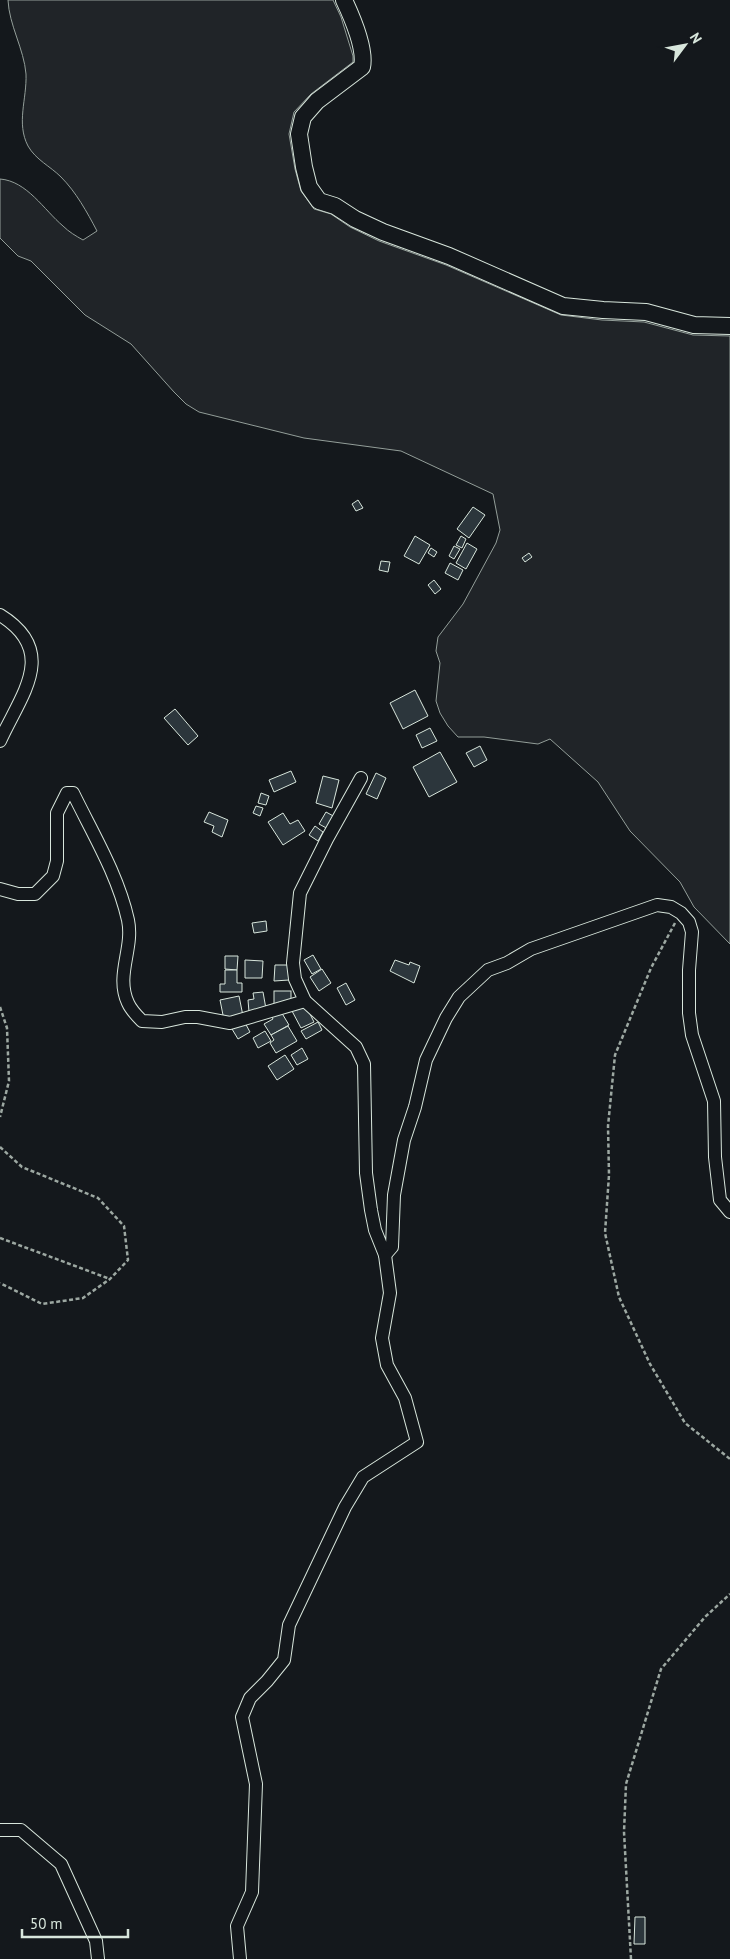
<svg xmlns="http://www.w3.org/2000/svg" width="730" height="1959" viewBox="0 0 730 1959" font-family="'PT Sans',sans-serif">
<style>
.green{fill:#202428;stroke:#939e99}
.building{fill:#2c363c;stroke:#d8e6dc}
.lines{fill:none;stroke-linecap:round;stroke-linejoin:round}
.minor-casing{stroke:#d8e6dc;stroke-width:14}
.tertiary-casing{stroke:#d8e6dc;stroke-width:18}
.path{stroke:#9da8a2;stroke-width:2.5;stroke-dasharray:4 2.5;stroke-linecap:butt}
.minor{stroke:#14181c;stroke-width:12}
.tertiary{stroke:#14181c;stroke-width:16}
</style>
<rect width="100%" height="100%" fill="#14181c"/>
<path class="green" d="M8,0h325l8,17 12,39v6l-42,32 -17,18 -5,22 6,35 6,22 13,18 17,5 19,13 29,14 67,24 115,50 41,5 42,2 49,13 37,1v608l-36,-37 -14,-25 -50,-51 -32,-49 -48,-43 -12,5 -54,-7h-26l-10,-11 -8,-13 -4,-12 4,-38 -4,-12 2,-14 25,-33 33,-61 4,-13 -7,-36 -92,-43 -97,-13 -105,-26 -13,-8 -12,-12 -43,-48 -46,-29 -54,-54 -13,-5 -18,-18v-59c27,2 44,31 63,47 6,6 13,10 20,14l14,-9c-10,-19 -21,-39 -36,-54 -11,-11 -25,-17 -33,-31 -12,-23 -1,-47 -2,-72 -2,-25 -17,-49 -18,-74z"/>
<g class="building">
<path d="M358,500l5,8 -7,3 -4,-7z"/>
<path d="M473,507l12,8 -16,23 -12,-9z"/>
<path d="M415,536l15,9 -11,19 -15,-8z"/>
<path d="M461,536l5,3 -4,9 -6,-3z"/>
<path d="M467,543l10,6 -11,20 -10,-6z"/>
<path d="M454,546l6,3 -6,10 -5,-3z"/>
<path d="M431,548l6,4 -3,5 -6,-4z"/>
<path d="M529,553l3,4 -7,5 -3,-4z"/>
<path d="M381,561l9,1 -2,10 -9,-2z"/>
<path d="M450,563l13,7 -5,10 -13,-7z"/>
<path d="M434,580l7,9 -6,5 -7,-9z"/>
<path d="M415,690l13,26 -25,13 -13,-26z"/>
<path d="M175,709l23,27 -10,9 -24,-27z"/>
<path d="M430,728l7,13 -15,7 -6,-13z"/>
<path d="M480,746l7,14 -13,7 -8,-14z"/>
<path d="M440,752l17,30 -28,15 -16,-30z"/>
<path d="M291,771l5,11 -22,10 -5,-12z"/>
<path d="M376,773l10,5 -9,21 -11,-5z"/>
<path d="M323,776l16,4 -7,28 -16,-5z"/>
<path d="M261,793l8,3 -3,9 -8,-2z"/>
<path d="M256,806l7,2 -3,8 -7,-3z"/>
<path d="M209,812l19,8 -6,17 -10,-5 2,-6 -10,-4z"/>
<path d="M326,812l11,6 -7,12 -11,-6z"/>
<path d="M283,813l7,11 8,-4 7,11 -22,14 -15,-23z"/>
<path d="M315,826l8,6 -5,9 -9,-6z"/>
<path d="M266,921l1,10 -13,2 -2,-10z"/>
<path d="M313,955l8,14 -9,5 -8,-14z"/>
<path d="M225,956h13l-1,14 -12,-1z"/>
<path d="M245,960l18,1 -1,17h-17z"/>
<path d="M395,960l14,5 1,-3 10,4 -6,17 -24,-12z"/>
<path d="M275,965h14v15l-15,1z"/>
<path d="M322,969l9,14 -12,8 -9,-14z"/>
<path d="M225,970h12v13h5v9h-22v-8h5z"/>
<path d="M346,983l9,17 -9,5 -9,-17z"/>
<rect x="274" y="991" width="17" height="13"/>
<path d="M263,992l3,17 -17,3 -1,-12 6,-1 -1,-6z"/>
<path d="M239,996l4,20 -19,4 -4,-20z"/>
<path d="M305,1004l9,18 -13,6 -9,-17z"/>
<path d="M280,1010l9,15 -18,10 -7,-11 9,-5 -2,-4z"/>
<path d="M244,1021l6,11 -12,7 -6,-10z"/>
<path d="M318,1022l4,8 -16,9 -5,-8z"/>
<path d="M288,1026l9,15 -21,12 -6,-10 4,-3 -3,-5z"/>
<path d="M265,1031l6,10 -13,7 -5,-10z"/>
<path d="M302,1048l6,11 -11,6 -6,-10z"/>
<path d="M285,1055l9,14 -17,11 -9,-14z"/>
<path d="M635,1917h10v27h-11z"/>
</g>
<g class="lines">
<g class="minor-casing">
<g id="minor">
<path d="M0,615c60,37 20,81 0,126"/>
<path d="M361,778l-34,61 -27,54 -7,70 2,16 10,22 51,46 8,17 2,109 5,37 4,20 10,25 7,-8 2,-52 10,-55 11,-33 11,-47 20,-42 13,-21 29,-27 19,-7 24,-14 126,-44 14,2 10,6 8,9 3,10 -3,38v43l3,22 22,66 1,56 5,43 10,12"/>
<path d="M0,889l18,5h17l18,-18 4,-15v-48l10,-20h6c20,41 45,82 55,127 6,29 -13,55 0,83 3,7 9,13 14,18l20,1 23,-5h13l32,6 75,-22"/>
<path d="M0,1830h21l40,34 35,77 2,18"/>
<path d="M240,1959l-3,-33 15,-34 4,-108 -14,-67 8,-19 17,-17 17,-21 5,-35 56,-118 18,-30 54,-35 -12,-44 -18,-33 -5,-27 8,-45 -5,-38"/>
</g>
</g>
<g class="tertiary-casing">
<path id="tertiary" d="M344,0c8,17 22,49 18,67l-45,34 -14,16 -4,17 5,33 5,20 10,14 16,5 20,13 28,13 66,24 114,50 40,4 43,2 48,13 36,1"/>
</g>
<g class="path">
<path d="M675,923l-24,45 -36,87 -7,71 1,49 -4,58 14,64 31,67 35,59 45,36"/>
<path d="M0,1007l7,21 2,53 -9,36"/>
<path d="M0,1147l22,20 76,31 26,28 4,34 -18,19 -27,19 -41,6 -42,-21"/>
<path d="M0,1238l110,41"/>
<path d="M631,1959l-7,-127 2,-48 35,-115 44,-52 25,-23"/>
</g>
<use href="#minor" class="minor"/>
<use href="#tertiary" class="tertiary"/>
</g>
<g transform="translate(685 45) rotate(58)" stroke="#14181c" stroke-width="4" paint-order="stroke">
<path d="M0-4L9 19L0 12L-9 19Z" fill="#d8e6dc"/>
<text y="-8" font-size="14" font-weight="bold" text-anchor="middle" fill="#d8e6dc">N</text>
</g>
<path d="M22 1929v8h106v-8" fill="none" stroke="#d8e6dc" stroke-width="2.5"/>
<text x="30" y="1929" font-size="15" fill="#d8e6dc" stroke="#14181c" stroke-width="4" paint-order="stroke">50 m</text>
</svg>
